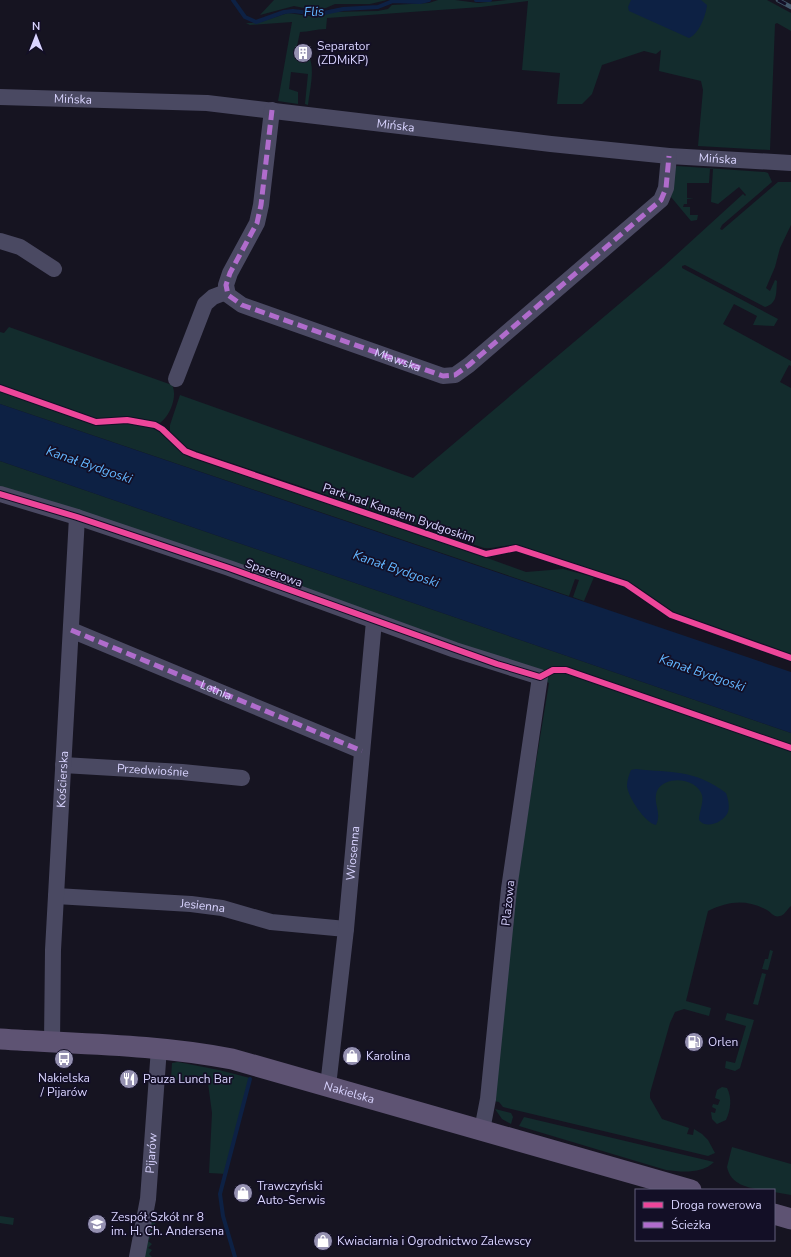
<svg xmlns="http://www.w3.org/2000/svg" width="791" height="1257" viewBox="0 0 791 1257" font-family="'Nunito Sans',sans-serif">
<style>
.green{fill:#132c2d}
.water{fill:#0d2144}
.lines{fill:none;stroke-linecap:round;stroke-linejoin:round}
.stream{stroke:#0d2144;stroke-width:4}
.minor{stroke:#4a4962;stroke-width:16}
.major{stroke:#5e5373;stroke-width:21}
.rail-casing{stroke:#43596b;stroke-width:4.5}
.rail{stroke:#130f26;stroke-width:3;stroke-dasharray:9;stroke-linecap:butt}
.quiet{stroke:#b06ccc;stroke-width:5;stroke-dasharray:10 5;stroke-linecap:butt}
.cycleway-casing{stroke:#130f26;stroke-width:8}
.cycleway{stroke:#ed469a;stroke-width:6}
.labels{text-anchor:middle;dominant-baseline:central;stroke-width:3.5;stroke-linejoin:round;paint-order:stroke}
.poi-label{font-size:12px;fill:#d9d4ff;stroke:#130f26;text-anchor:start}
.street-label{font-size:12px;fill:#d9d4ff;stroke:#130f26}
.water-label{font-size:13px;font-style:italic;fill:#62b6ff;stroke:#130f26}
</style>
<rect width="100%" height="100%" fill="#161421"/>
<g class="green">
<path d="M274,0h113l-17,4h-35l-16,7 -25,-5 -34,9z"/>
<path d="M438,0h17l23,3 29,-3h260l24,13v18l-14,-8 -2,1 -5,126 -72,-4 5,-56 -2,-9 -42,-10 2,-21 -5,4 -12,-3 -42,14 -10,29 -10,10h-25l3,-31 -38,-3 6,-69 -47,6 -154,11 -1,11c-10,0 -17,3 -26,3l-3,14c23,7 13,40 11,59l-3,-1 3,-30 -17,-2 -2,17 9,3v12l-20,-3 14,-79 -42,3 -4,-2h11l31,-10 28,4 14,-5 48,-1 10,-2 4,-4 37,-2z"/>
<path d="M677,166l88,6 3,1 4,9 -50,43 -2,4 2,1 56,-48h13v43l-11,23 -5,19 -9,21 4,3 5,-11 2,1c-1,12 1,22 -12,26l-80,-42 -3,1v2l96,51 -4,7 -21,-1 4,-9 -23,-12 -11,20 68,37v5l-2,-1 -9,17 11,6v266l-116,-41 -39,-27 -21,-9 -98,-31c-12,-2 -22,3 -33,2l-297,-100 -17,-16v-7l10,-30 233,83 250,-211 80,-73 2,2 1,-1 -7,-8 -21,17 -7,-2 2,-33h-3l-1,14h-22v15l7,1h-7v5h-3l-1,3h7v8h8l-1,5 -6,1 -20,-24 2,-29z"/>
<path d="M9,327l163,58c6,11 -2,31 -12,38 -11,-2 -21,-6 -32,-6 -12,0 -23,3 -35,1l-93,-33v-53l4,1z"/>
<path d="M0,391l97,35 32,-3 21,4 12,6 27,24 246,82 91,33 37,-3 31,8 -10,24 -11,-4 6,-17 -4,-1 -6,17 -569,-192z"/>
<path d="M0,461l791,272v173c-4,3 -6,9 -11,10 -6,2 -8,-3 -13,-6 -21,-11 -38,-9 -59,1l-22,90 25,7 -2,8 -25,-7 -9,3 -5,11 -20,70v5l12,21 27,9 -2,6 6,1 1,-6 8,5 6,6 7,13 -7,3 -205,-49 -4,-5 -5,-1 -1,-21 29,-233 27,-164 -61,-28 -299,-105 -189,-64z"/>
<path d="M770,950l3,1 -5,19 -6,-1 3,-10h3z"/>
<path d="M762,973l4,1 -8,31 -5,-1z"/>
<path d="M727,1013l27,7 -14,48 -5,3 -10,-3 1,-7 9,2 11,-37 -21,-6z"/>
<path d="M178,1062l41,8 31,8 -23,96 -18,-1 3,-60 -4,-30 -37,-4 1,-16z"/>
<path d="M722,1087l5,1c5,10 4,21 -1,32l-9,4 -5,-5 -1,-7 4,1 1,-4 -4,-2 1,-3 5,1 2,-5 -5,-2 2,-8z"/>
<path d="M495,1109l16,4 2,4 -2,7 -9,-5z"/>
<path d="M524,1117l190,45c-12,12 -33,10 -48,8l-147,-44z"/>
<path d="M732,1147l59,17v31l-17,-3v-2c-17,0 -43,-2 -47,-23z"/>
<path d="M153,1208l4,27 -7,-4 -3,3 4,3 -3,4 4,3 -4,4 4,2 -3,4 3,3h-9l8,-48z"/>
<path d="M0,1216l14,2 -1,7 -13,-2z"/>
</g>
<g class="water">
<path d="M631,0h70l6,5c-1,10 -8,29 -18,33l-60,-27 -1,-4z"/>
<path d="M0,404l791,268v61l-791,-272z"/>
<path d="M636,769c36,4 58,0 90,24 2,6 4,13 2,19 -4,10 -22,18 -29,8 0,-8 5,-18 3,-25 -5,-17 -35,-20 -44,-6 -7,12 5,24 -2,36 -11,-2 -28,-28 -29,-39 0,-6 2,-11 4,-16z"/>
</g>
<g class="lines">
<g class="stream">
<path d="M233,0l12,17 11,5 28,-10 9,-1 26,3 24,-5 35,-2 15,-6 27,1 9,-2"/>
<path d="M476,0h14"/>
<path d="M235,1257l-12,-41 -3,-22 30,-115"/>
</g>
<g class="minor">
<path id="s1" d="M0,97l207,6 344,41 118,12 122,7"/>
<path d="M272,110l-11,95 -4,18 -27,50 -4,12 2,10 14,10 201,71 12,-1 14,-10 192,-165 5,-12 3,-32"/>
<path d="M0,241l20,6 34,22"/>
<path d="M176,379l29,-75 8,-7 13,-5"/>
<path d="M0,494l77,23 152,51 226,82 85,27 -31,212 -21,210 -6,31"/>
<path d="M71,630l291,121"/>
<path id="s2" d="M63,765l119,7 60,6"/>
<path id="s3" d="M56,896l135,8 31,4 49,14 75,7"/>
<path id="s4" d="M52,1043l1,-93 24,-433"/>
<path id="s5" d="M328,1086l18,-157 28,-308"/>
<path id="s6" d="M137,1257l11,-58 11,-151"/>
</g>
<g class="major">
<path id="s7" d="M0,1039c77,5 156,5 232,20l459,131"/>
<path d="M774,1214l17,5"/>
</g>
<g class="rail-casing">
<path id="rail" d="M778,0l13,7"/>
</g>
<use href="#rail" class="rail"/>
<g class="quiet">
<path id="s8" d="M272,110l-11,95 -4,18 -27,50 -4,12 2,10 14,10 201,71 12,-1 14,-10 192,-165 5,-12 3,-32"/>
<path id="s9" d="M71,630l291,121"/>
</g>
<g class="cycleway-casing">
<g id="cycleway">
<path d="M0,388l96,34 31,-2 28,5 7,4 23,22 10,4 291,99 30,-6 110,36 45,31 120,43"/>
<path d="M0,494l77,23 152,51 268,96 43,13 13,-7h13l225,78"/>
</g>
</g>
<use href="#cycleway" class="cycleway"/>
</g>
<defs>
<g id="building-disc" transform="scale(1)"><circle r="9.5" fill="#9591b1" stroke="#130f26"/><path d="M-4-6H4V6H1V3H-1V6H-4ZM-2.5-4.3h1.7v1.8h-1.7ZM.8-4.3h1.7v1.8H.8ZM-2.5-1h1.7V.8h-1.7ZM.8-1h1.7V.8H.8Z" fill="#fff"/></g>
<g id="fuel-disc" transform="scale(1)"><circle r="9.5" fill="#9591b1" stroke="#130f26"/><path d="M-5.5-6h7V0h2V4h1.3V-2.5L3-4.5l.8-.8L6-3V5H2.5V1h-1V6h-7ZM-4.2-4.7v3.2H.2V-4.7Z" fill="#fff"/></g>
<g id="shop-disc" transform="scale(1)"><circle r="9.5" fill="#9591b1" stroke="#130f26"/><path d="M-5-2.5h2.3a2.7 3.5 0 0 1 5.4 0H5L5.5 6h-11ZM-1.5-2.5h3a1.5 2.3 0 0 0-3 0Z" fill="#fff"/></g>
<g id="bus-disc" transform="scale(1)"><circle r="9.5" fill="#9591b1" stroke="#130f26"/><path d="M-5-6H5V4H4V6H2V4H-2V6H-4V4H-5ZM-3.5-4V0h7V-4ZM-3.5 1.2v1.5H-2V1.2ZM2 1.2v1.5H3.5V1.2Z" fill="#fff"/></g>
<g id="restaurant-disc" transform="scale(1)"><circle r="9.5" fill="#9591b1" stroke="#130f26"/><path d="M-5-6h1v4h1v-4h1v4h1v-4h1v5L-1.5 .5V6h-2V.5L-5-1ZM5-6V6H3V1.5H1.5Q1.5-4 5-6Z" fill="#fff"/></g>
<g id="school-disc" transform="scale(1)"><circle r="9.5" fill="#9591b1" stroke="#130f26"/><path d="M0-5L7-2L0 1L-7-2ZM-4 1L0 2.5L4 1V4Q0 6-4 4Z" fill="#fff"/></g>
</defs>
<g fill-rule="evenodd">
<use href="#building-disc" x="303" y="53"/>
<use href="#fuel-disc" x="694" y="1042"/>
<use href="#shop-disc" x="352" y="1056"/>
<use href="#bus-disc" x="64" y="1059"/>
<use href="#restaurant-disc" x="129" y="1079"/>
<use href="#shop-disc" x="243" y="1193"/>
<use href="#school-disc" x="97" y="1224"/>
<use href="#shop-disc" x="323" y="1241"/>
</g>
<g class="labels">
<g class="poi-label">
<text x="317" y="46">Separator<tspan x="317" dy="14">(ZDMiKP)</tspan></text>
<text x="708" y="1042">Orlen</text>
<text x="366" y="1056">Karolina</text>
<text x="64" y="1078" text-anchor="middle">Nakielska<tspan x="64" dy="14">/ Pijarów</tspan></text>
<text x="143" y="1079">Pauza Lunch Bar</text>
<text x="257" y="1186">Trawczyński<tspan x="257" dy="14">Auto-Serwis</tspan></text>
<text x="111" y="1217">Zespół Szkół nr 8<tspan x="111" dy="14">im. H. Ch. Andersena</tspan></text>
<text x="337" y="1241">Kwiaciarnia i Ogrodnictwo Zalewscy</text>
</g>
<g class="street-label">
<text stroke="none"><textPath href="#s1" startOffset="73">Mińska</textPath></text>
<text stroke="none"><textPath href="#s1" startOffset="397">Mińska</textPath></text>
<text stroke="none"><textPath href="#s1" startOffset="721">Mińska</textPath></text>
<text stroke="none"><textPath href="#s8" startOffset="376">Mławska</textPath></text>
<text transform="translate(399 513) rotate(19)">Park nad Kanałem Bydgoskim</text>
<text transform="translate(274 573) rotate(20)">Spacerowa</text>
<text stroke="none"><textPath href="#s9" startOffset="157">Letnia</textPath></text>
<text stroke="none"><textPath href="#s2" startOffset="90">Przedwiośnie</textPath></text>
<text stroke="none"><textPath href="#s4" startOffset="264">Kościerska</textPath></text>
<text stroke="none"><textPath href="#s5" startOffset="234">Wiosenna</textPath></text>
<text transform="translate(508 903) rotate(-84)">Plażowa</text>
<text stroke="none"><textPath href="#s3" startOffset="147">Jesienna</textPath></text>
<text stroke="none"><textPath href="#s7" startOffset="355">Nakielska</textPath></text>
<text stroke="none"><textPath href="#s6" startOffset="105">Pijarów</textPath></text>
</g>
<g class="water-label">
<text transform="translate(314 12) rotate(-2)">Flis</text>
<text transform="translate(89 465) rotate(19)">Kanał Bydgoski</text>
<text transform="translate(396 569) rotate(19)">Kanał Bydgoski</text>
<text transform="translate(702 673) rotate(19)">Kanał Bydgoski</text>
</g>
</g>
<rect x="635" y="1189" width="140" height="52" fill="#130f26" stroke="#625e7d"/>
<rect x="643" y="1202" width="20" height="6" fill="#ed469a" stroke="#625e7d"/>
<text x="671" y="1209" font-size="12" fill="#d9d4ff">Droga rowerowa</text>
<rect x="643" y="1222" width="20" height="6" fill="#b06ccc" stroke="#625e7d"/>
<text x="671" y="1229" font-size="12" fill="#d9d4ff">Ścieżka</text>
<g transform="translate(36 36)" stroke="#130f26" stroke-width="3" paint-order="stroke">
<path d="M0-3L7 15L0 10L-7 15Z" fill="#d9d4ff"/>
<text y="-6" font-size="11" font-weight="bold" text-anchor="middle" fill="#d9d4ff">N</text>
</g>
</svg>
